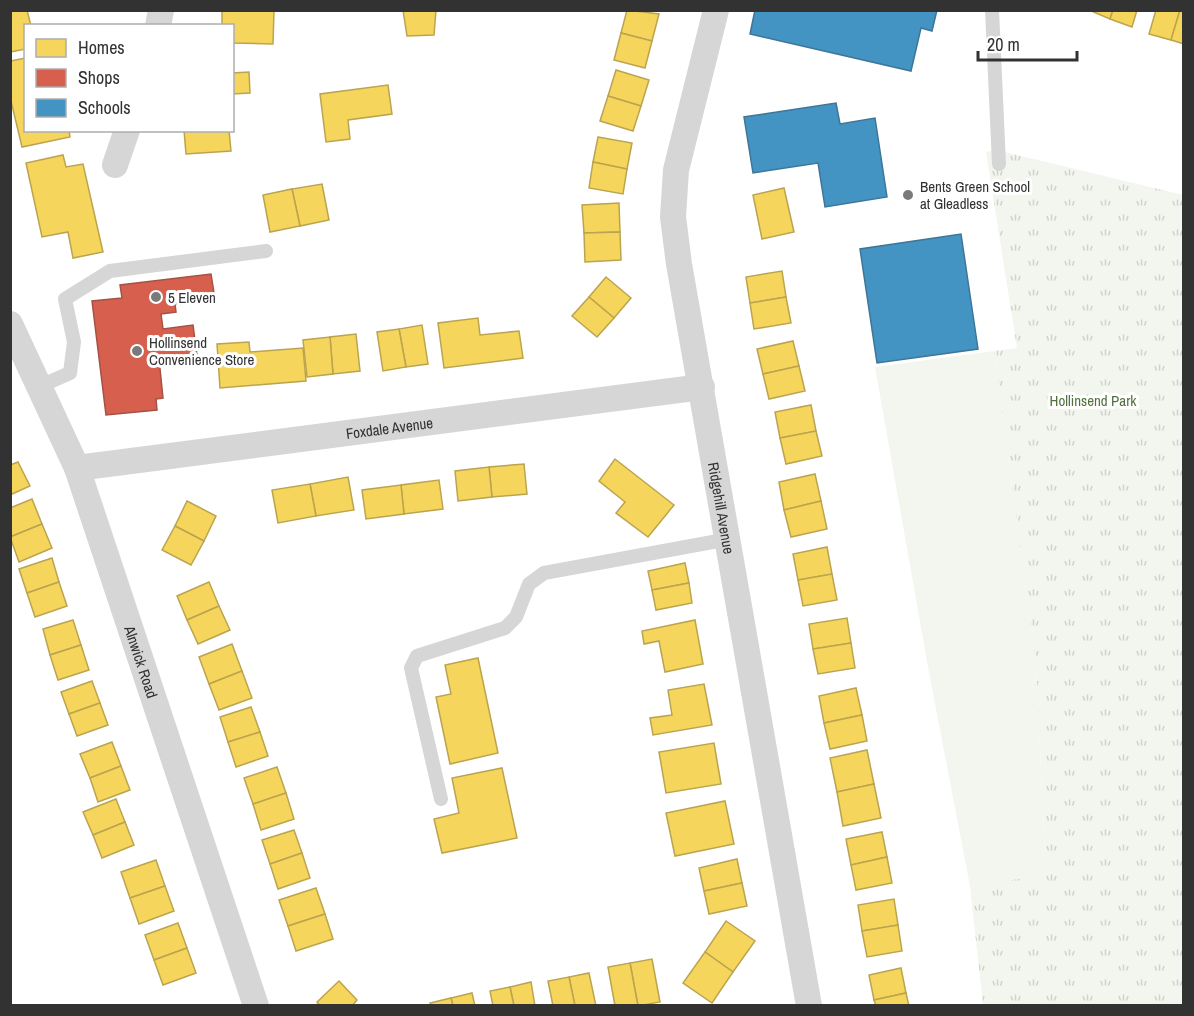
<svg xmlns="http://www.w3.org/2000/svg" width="1194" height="1016" viewBox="0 0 1194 1016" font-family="'Archivo Narrow',sans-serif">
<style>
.grass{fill:url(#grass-tufts)}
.garden{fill:#f2f6ee}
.homes{fill:#f6d55c;stroke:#bba44f;stroke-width:1.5}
.shops{fill:#d6604d;stroke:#a55245;stroke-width:1.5}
.schools{fill:#4393c3;stroke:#3e7698;stroke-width:1.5}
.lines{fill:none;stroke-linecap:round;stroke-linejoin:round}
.service{stroke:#d6d6d6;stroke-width:14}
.minor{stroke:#d6d6d6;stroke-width:26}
.poi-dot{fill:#7a7a7a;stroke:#fff;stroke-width:2}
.labels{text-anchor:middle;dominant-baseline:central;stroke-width:6;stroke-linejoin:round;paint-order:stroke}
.poi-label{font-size:15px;fill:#323232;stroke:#fff;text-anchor:start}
.park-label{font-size:15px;fill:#52703d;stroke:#fff}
.street-label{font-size:15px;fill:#323232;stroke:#fff}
</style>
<defs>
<pattern id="grass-tufts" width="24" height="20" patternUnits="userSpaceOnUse" patternTransform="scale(1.5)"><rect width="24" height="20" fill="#f2f6ee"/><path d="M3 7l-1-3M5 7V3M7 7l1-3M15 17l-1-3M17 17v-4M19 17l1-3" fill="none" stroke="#d0d3cd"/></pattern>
</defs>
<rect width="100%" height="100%" fill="#fff"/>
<path class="grass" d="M996,150l187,45v810h-200l-13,-119 76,-12 -10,-207 -42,-316 23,-3 -31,-196z"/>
<path class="garden" d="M994,351l42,316 10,208 -76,11 -42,-219 -53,-300z"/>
<g class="homes">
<path d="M10,10h17l4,16h-5v23l-16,3z"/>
<path d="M222,10h52l-1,34 -41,-1v-17h-10z"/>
<path d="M403,10h33l-2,25 -27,1z"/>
<path d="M627,10l32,4 -7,27 -31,-8z"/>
<path d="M1089,10h24l-3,9z"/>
<path d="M1113,10h24l-5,17 -22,-8z"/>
<path d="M1156,10h24l-9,30 -22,-6z"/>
<path d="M1180,10h4v34l-13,-4z"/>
<path d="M621,33l31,8 -7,27 -31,-8z"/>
<path d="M26,58v72h43l1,7 -48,10 -12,-50v-36z"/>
<path d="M616,70l33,10 -8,26 -33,-10z"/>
<path d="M249,72l1,21 -18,1v-21z"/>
<path d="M388,85l4,29 -44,6 2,19 -24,3 -6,-48z"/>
<path d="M608,96l33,10 -8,25 -33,-10z"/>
<path d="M184,130h45l2,21 -45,3z"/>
<path d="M598,137l34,6 -5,26 -34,-7z"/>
<path d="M63,155l3,12 17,-3 20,88 -30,6 -5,-26 -26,5 -16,-74z"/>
<path d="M593,162l34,7 -4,25 -34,-6z"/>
<path d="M322,184l7,36 -29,6 -8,-37z"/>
<path d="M784,188l10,44 -32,7 -9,-44z"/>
<path d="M292,189l8,37 -30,6 -7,-37z"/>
<path d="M619,203l1,29 -36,1 -2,-28z"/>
<path d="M620,232l1,28 -36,2 -1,-29z"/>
<path d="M782,271l4,26 -36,6 -4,-26z"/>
<path d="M606,277l25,21 -17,20 -25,-21z"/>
<path d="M589,297l25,21 -17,19 -25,-21z"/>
<path d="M786,297l5,26 -37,6 -4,-26z"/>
<path d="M478,318l2,17 39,-4 4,27 -79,10 -6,-45z"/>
<path d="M422,325l6,39 -22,3 -7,-38z"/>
<path d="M399,329l7,38 -23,4 -6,-39z"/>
<path d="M356,334l4,37 -27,3 -3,-37z"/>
<path d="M330,337l3,37 -26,3 -4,-37z"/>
<path d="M793,341l6,25 -36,8 -6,-25z"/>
<path d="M249,342l1,10 53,-4 3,33 -86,7 -3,-44z"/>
<path d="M799,366l6,25 -36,8 -6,-25z"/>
<path d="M811,405l5,26 -36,7 -5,-26z"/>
<path d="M816,431l6,25 -36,8 -6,-26z"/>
<path d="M615,459l59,46 -26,32 -32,-24 9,-11 -26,-21z"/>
<path d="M18,462l12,24 -20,9v-30z"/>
<path d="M524,464l3,30 -35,3 -3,-30z"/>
<path d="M489,467l3,30 -34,4 -3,-30z"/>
<path d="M815,474l6,27 -37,9 -5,-28z"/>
<path d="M348,477l6,33 -38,6 -6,-32z"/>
<path d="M439,480l4,29 -39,5 -3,-29z"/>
<path d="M310,484l6,32 -38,7 -6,-33z"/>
<path d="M401,485l3,29 -38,5 -4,-29z"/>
<path d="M32,499l10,25 -32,13v-29z"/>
<path d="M187,501l29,15 -12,25 -29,-15z"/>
<path d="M821,501l6,28 -36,8 -7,-27z"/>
<path d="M42,524l10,24 -33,14 -9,-25z"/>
<path d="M175,526l29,15 -13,24 -29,-15z"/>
<path d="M827,547l5,27 -34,6 -5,-26z"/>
<path d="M52,558l7,24 -32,11 -8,-24z"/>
<path d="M685,563l4,20 -37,7 -4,-19z"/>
<path d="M832,574l5,26 -34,6 -5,-26z"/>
<path d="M59,582l8,24 -32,11 -8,-24z"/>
<path d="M209,582l10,24 -32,14 -10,-24z"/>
<path d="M689,583l3,20 -36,7 -4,-20z"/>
<path d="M219,606l11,24 -32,14 -11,-24z"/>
<path d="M847,618l4,25 -38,6 -4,-25z"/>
<path d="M73,620l8,25 -31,10 -7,-26z"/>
<path d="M695,620l8,44 -38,8 -6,-31 -15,3 -2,-13z"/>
<path d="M851,643l4,25 -37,6 -5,-25z"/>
<path d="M232,644l10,27 -33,13 -10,-27z"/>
<path d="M81,645l8,25 -31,10 -8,-25z"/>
<path d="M478,658l20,95 -48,11 -14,-67 15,-3 -6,-29z"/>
<path d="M242,671l10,27 -33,12 -10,-26z"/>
<path d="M92,681l8,22 -31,11 -8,-22z"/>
<path d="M704,684l8,41 -59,10 -3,-17 22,-3 -4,-25z"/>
<path d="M856,688l6,27 -38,8 -5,-27z"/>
<path d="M100,703l8,22 -31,11 -8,-22z"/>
<path d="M251,707l9,25 -32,10 -8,-25z"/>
<path d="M862,715l5,26 -37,8 -6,-26z"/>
<path d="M260,732l8,24 -32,11 -8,-25z"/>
<path d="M112,742l9,24 -31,12 -10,-24z"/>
<path d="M714,743l7,41 -55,9 -7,-41z"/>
<path d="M867,750l7,34 -37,8 -7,-34z"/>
<path d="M121,766l9,24 -32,12 -8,-24z"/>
<path d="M277,767l9,26 -33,11 -9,-26z"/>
<path d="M502,768l15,70 -75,15 -8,-34 25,-6 -7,-35z"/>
<path d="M874,784l7,34 -38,8 -6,-34z"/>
<path d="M286,793l8,26 -33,11 -8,-26z"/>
<path d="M116,799l9,23 -32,13 -10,-23z"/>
<path d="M725,801l9,43 -59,12 -9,-43z"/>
<path d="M125,822l9,23 -32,13 -9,-23z"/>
<path d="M294,830l8,23 -32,11 -8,-24z"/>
<path d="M882,832l5,25 -36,8 -5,-26z"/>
<path d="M302,853l8,25 -32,11 -8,-25z"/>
<path d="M887,857l5,26 -36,7 -5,-25z"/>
<path d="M737,859l5,24 -38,8 -5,-23z"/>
<path d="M156,860l9,26 -35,12 -9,-26z"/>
<path d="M742,883l5,23 -38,8 -5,-23z"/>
<path d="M165,886l9,25 -35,13 -9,-26z"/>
<path d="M316,888l9,26 -37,12 -9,-26z"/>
<path d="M894,899l4,26 -36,6 -4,-26z"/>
<path d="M325,914l8,25 -37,12 -8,-25z"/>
<path d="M726,921l29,20 -22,31 -28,-20z"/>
<path d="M178,923l9,25 -33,12 -9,-25z"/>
<path d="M898,925l4,26 -35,6 -5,-26z"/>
<path d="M187,948l9,25 -33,12 -9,-25z"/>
<path d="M705,952l28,20 -21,31 -29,-20z"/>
<path d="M652,959l8,43 -22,4 -8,-43z"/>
<path d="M630,963l8,43h-23l-7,-39z"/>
<path d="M901,968l5,25 -32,7 -5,-25z"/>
<path d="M589,973l7,33h-21l-6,-29z"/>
<path d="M569,977l6,29h-22l-5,-25z"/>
<path d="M339,981l18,19 -5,6h-32l-3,-4z"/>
<path d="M531,982l4,24h-21l-4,-19z"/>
<path d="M510,987l4,19h-21l-3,-15z"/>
<path d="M472,993l3,13h-22l-2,-8z"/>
<path d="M906,993l3,13h-33l-2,-6z"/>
<path d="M451,998l2,8h-22l-1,-3z"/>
</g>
<path class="shops" d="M211,274l4,25 -40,5 1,8 -15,2 2,15 30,-4 5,38 -28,3 -1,-8 -10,1 4,39 -7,1 1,11 -51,5 -14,-114 30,-3 -2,-13z"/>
<g class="schools">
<path d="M755,10h182l-5,21 -11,-3 -10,43 -161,-37z"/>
<path d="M836,103l4,21 35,-6 12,79 -62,10 -7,-44 -65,10 -9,-56z"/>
<path d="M961,234l17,115 -101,14 -17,-114z"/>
</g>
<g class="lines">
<g class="service">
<path d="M992,10l7,154"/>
<path d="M38,387l32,-14 4,-31 -9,-43 45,-28 156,-20"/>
<path d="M441,799l-30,-131 6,-12 88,-28 11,-11 13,-33 15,-11 185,-34"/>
</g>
<g class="minor">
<path id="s1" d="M716,10l-40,160 -3,47 6,47 130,742"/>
<path d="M158,26l3,-16"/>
<path d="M115,165l12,-35"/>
<path id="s2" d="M10,324l67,144 179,538"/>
<path id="s3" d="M77,468l625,-81"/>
</g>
</g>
<g class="poi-dot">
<circle cx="908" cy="195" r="6"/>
<circle cx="156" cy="297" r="6"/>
<circle cx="137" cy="351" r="6"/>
</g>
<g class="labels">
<g class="poi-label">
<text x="920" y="186">Bents Green School<tspan x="920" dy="17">at Gleadless</tspan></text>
<text x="168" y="297">5 Eleven</text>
<text x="149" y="342">Hollinsend<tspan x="149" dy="17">Convenience Store</tspan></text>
</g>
<g class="park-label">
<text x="1093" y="400">Hollinsend Park</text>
</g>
<g class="street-label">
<text stroke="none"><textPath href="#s3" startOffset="315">Foxdale Avenue</textPath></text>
<text stroke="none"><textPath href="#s1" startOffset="507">Ridgehill Avenue</textPath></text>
<text stroke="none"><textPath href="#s2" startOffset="363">Alnwick Road</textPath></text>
</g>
</g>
<rect width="1194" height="1016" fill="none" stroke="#323232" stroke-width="24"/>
<rect x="24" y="24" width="210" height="108" fill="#ffffff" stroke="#adadad" stroke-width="1.5"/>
<rect x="36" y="39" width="30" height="18" fill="#f6d55c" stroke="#adadad" stroke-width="1.5"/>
<text x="78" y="54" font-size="18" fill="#323232">Homes</text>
<rect x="36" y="69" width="30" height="18" fill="#d6604d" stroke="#adadad" stroke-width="1.5"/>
<text x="78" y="84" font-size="18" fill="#323232">Shops</text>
<rect x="36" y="99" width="30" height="18" fill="#4393c3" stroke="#adadad" stroke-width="1.5"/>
<text x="78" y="114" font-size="18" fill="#323232">Schools</text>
<path d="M978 51v9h99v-9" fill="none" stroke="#323232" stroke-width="3"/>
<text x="987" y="51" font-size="18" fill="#323232" stroke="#ffffff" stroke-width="4.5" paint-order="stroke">20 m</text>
</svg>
